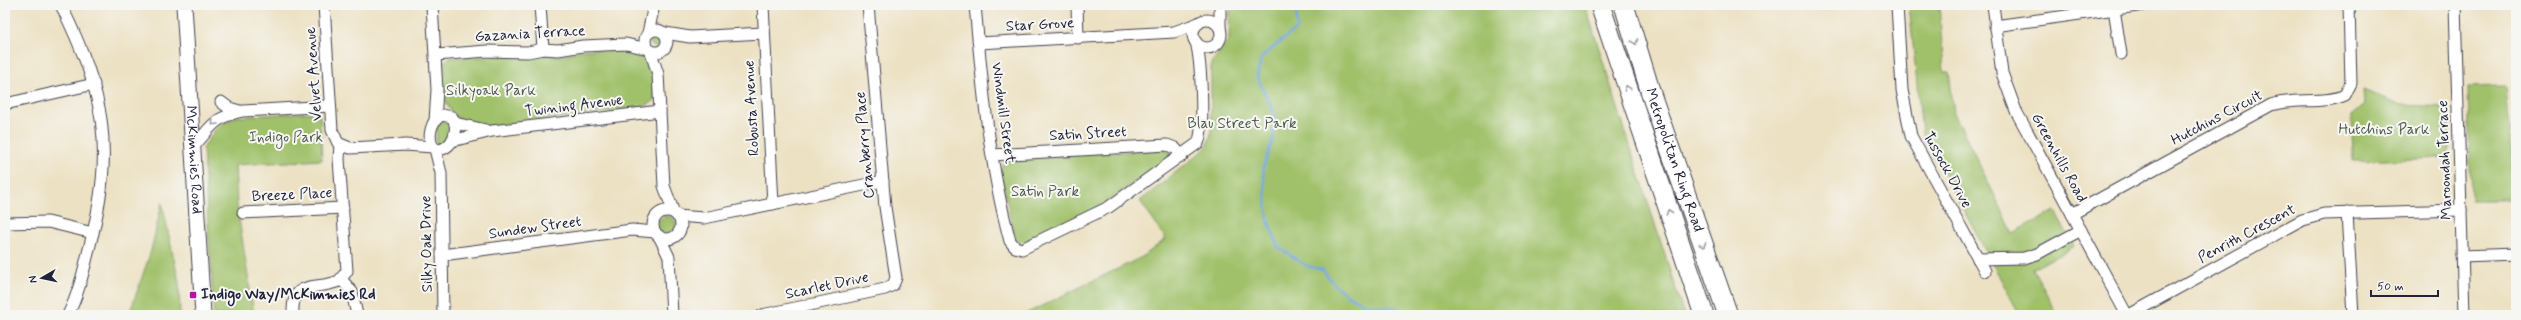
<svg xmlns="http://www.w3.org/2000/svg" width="2521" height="320" viewBox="0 0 2521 320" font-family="Mynerve,sans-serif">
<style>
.green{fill:#a0c16a;stroke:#617252}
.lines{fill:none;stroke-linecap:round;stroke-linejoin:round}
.stream{stroke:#76a7e1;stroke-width:2.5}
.minor-casing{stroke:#403f4f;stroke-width:13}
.secondary-casing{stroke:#403f4f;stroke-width:17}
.motorway-casing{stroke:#403f4f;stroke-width:21}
.minor{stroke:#fff;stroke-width:11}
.secondary{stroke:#fff;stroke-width:15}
.motorway{stroke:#fff;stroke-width:19}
.oneway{stroke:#9c9ca7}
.poi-dot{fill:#b5179e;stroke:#f6f6f2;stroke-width:1.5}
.labels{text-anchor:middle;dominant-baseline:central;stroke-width:4;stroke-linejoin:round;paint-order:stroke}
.street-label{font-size:15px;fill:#22223b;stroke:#f6f6f2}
.park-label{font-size:15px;fill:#4e5a4b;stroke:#f6f6f2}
.poi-label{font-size:15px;font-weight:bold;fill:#22223b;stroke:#f6f6f2;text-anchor:start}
</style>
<rect width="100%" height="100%" fill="#f6f6f2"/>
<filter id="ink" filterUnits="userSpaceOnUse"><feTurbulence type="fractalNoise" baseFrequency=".025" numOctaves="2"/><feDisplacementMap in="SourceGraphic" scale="8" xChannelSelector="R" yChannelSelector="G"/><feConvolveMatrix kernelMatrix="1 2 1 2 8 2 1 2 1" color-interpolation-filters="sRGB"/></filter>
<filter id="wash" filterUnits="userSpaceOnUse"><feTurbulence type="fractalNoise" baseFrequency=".012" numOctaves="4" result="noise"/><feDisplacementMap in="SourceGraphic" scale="16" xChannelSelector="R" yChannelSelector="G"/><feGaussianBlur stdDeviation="0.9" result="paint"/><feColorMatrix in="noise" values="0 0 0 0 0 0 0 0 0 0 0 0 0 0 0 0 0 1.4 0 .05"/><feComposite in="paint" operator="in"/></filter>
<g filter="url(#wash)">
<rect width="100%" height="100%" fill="#ece1c3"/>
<g class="green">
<path d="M1230,5h355l99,310h-661l119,-58 24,-18 -26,-38 66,-53 5,-13v-72l18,-23z"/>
<path d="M1909,5h30l5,67h5l5,41 59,120 42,-22 19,35 -41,23 25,46h-38l-98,-182z"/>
<circle cx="656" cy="41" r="6"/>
<path d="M631,47c25,10 23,29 23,54l-10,6 -157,20c-7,-2 -17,-3 -24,-6 -20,-9 -22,-37 -22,-55l7,-8 96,-4 15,2 23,-6z"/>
<path d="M2505,86l10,114h-44l-3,-113z"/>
<path d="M2364,90l37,15 47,2 1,51 -96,3 -1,-46 13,-11z"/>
<path d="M315,112l5,4 2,44 -87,5 2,41 17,109h-40l-11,-167 15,-22 18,-9z"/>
<path d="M443,120l6,1 1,13 -9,11 -5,-2 1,-16z"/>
<path d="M1168,149l4,6 -67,49 -78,38 -10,-1 -2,-3 -15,-67 6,-12z"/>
<path d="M162,203l17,80 1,32h-51l22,-64z"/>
<circle cx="667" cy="225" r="9"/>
</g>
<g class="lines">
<path class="stream" d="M1296,5l1,23 -36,30 -4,19 18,37 -2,25 -10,29 5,52 10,27 29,19 16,4c12,18 30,32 52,36 18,3 20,-1 38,9"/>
</g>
</g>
<g filter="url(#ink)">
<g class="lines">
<g class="minor-casing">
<g id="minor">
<path d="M61,5c44,90 54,142 29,240 -6,24 -11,48 -22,70"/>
<path d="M324,5l8,125 6,13 12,5 55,-3 28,2"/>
<path d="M432,5l5,85 -2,31"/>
<path d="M540,5l3,44"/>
<path d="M763,5l10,199"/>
<path d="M975,5c7,79 14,159 35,236l5,6 7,2 87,-42 89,-64c7,-15 3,-83 -2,-101"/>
<path d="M1077,5l1,33"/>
<path d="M1897,5l5,85 9,46 74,135"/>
<path d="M1993,5l9,68 14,38 111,204"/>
<path d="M2455,5l9,310"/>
<path d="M2114,9l7,45"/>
<circle cx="1207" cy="34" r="14"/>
<path d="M1995,26l149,-21"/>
<path d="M1220,28v-23"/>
<circle cx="656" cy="41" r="11"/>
<path d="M648,33l6,-28"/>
<path d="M665,33l25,4 73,-4"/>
<path d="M979,43l195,-11 25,-9"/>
<path d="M650,50l8,24 6,112 10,27"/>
<path d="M436,55l51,-4 41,1 15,-3 15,1 25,-4 43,-2 22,5"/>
<path d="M221,102l8,6 11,3"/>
<path d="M5,104l89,-20"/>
<path d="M442,115l10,2c8,12 1,31 -14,33l-5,-3c-6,-10 -2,-27 9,-32z"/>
<path d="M455,123l31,7"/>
<path d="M452,141l40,-10 168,-20"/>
<path d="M192,148c21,-22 20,-30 51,-37l87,-5"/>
<path d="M435,149l6,24 2,142"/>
<path d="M992,155l175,-10 8,3 7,8"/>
<circle cx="667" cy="225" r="14"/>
<path d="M243,213l100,-5"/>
<path d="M2347,213l6,102"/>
<path d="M2072,214l199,-109c24,-8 52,0 74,-10l6,-12 -2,-78"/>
<path d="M677,216l27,2 179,-37"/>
<path d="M5,223l43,-1 45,11"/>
<path d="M659,236l10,21 3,58"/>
<path d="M442,255l190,-25 23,2"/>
<path d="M2462,256l54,-2"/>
<path d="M1978,259l46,-1 13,-4 44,-24"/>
<path d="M342,280l10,12 5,23"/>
<path d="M293,315c-2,-37 22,-24 46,-34l8,-10 -8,-112 1,-14"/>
<path d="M762,315l123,-26 8,-4 3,-7 -11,-71 -17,-202"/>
<path d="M2129,315l173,-95 22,-6 137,-4"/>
</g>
</g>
<g class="secondary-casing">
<g id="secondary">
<path id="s1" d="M184,5l19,310"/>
</g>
</g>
<g class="motorway-casing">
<g id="motorway">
<path d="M1600,5l104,310"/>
<path id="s2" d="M1624,5l29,95 75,215"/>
</g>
</g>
<use href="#minor" class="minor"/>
<use href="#secondary" class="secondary"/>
<use href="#motorway" class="motorway"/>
</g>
<defs><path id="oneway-chevron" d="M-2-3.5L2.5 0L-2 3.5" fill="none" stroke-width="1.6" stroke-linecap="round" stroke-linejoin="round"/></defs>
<g class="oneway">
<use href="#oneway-chevron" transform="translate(1635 42) rotate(73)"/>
<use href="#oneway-chevron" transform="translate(1627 88) rotate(-108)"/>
<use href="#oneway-chevron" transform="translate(214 123) rotate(133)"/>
<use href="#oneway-chevron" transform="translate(1669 212) rotate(-109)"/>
<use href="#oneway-chevron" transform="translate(1703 245) rotate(71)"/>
</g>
</g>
<rect class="poi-dot" x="189" y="291" width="8" height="8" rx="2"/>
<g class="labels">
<g class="street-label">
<text transform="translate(1040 25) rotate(-3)">Star Grove</text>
<text transform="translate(530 34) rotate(-3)">Gazania Terrace</text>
<text transform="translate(314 74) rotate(-94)">Velvet Avenue</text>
<text transform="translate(574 106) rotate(-7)">Twining Avenue</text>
<text transform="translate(752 108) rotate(-93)">Robusta Avenue</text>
<text transform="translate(1003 113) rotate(82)">Windmill Street</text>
<text transform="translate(2217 118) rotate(-28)">Hutchins Circuit</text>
<text transform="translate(1088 134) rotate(-3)">Satin Street</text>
<text transform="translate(865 145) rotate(-95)">Cranberry Place</text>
<text transform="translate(2059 158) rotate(61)">Greenhills Road</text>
<text stroke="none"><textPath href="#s1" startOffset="155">McKimmies Road</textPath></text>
<text stroke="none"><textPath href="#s2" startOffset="163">Metropolitan Ring Road</textPath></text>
<text transform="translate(2445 160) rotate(-92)">Maroondah Terrace</text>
<text transform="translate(1947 170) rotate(61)">Tussock Drive</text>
<text transform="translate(292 195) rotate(-3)">Breeze Place</text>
<text transform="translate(535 228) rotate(-8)">Sundew Street</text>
<text transform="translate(2247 234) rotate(-28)">Penrith Crescent</text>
<text transform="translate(427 244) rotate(-91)">Silky Oak Drive</text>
<text transform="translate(827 286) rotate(-12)">Scarlet Drive</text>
</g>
<g class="park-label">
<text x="491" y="91">Silkyoak Park</text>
<text x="1242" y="124">Blau Street Park</text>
<text x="2384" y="130">Hutchins Park</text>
<text x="286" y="138">Indigo Park</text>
<text x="1045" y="192">Satin Park</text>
</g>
<g class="poi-label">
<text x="201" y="295">Indigo Way/McKimmies Rd</text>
</g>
</g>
<rect width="2521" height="320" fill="none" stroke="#f6f6f2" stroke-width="20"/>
<g transform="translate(42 278) rotate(261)" stroke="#f6f6f2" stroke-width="3" paint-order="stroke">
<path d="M0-3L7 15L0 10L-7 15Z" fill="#22223b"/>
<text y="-6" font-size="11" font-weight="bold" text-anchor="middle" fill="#22223b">N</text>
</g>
<path d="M2371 290v6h67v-6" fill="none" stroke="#22223b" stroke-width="2"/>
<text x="2377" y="290" font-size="12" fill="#22223b" stroke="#f6f6f2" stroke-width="3" paint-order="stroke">50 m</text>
</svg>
